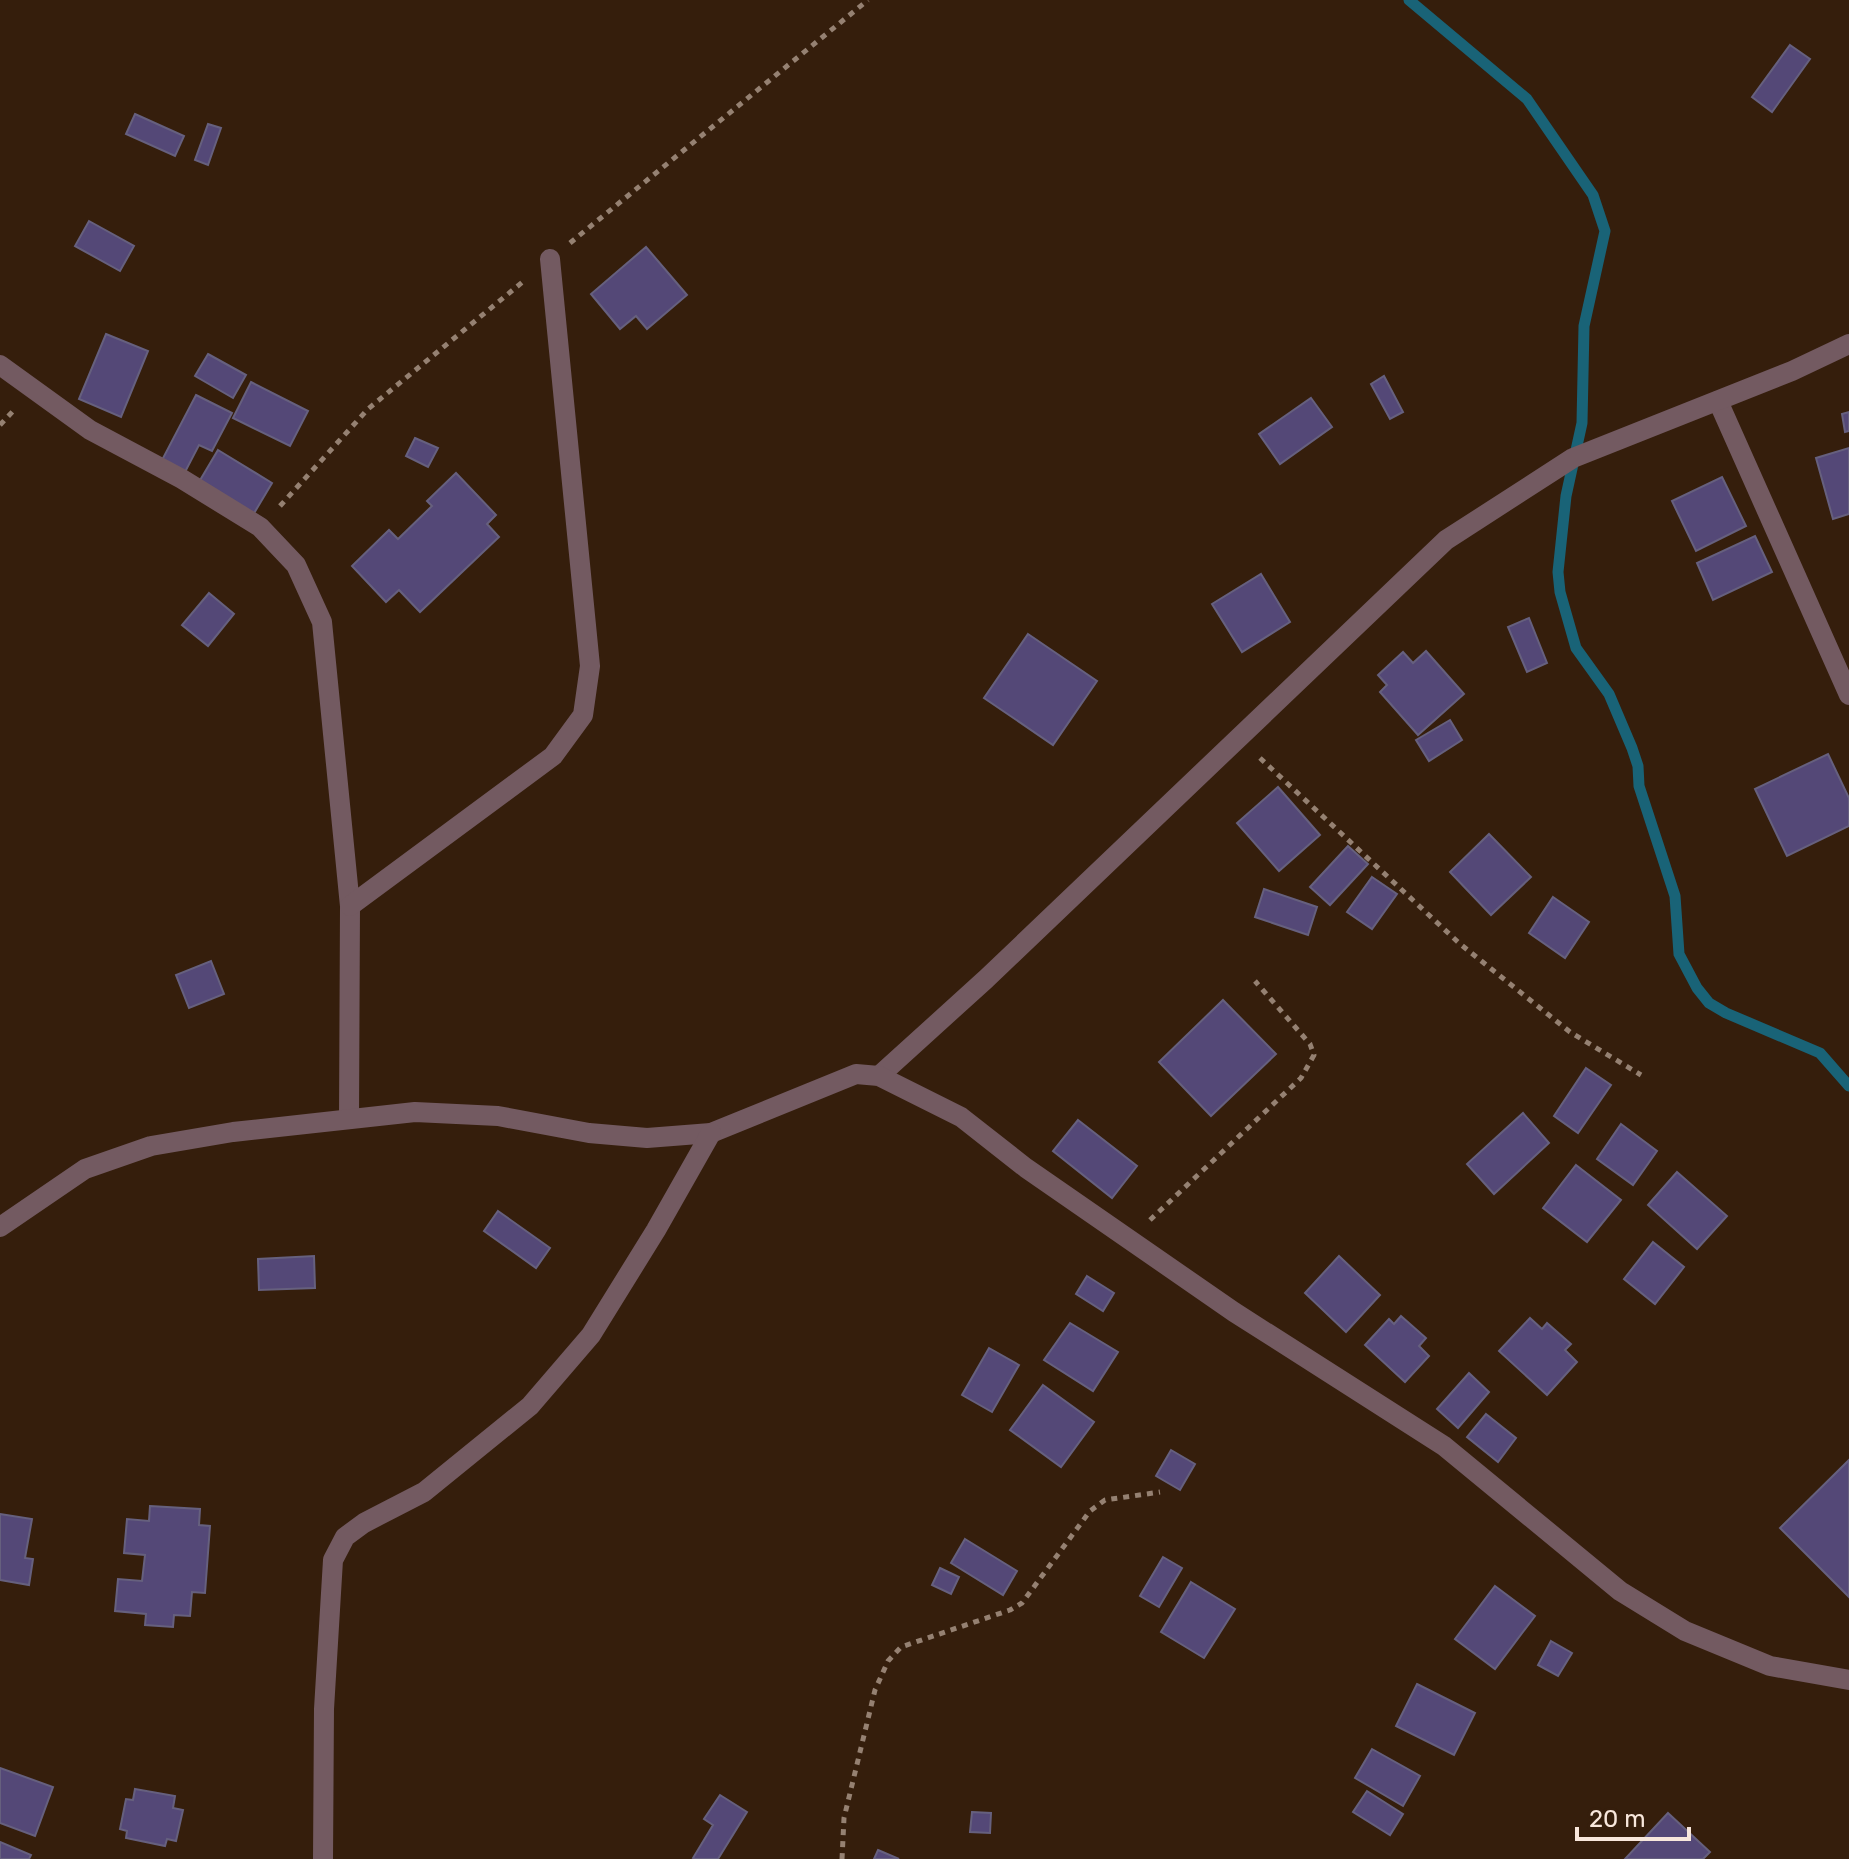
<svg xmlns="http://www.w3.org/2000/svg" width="1849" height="1859" viewBox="0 0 1849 1859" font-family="Rubik,sans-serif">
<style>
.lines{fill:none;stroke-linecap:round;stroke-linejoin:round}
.stream{stroke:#196377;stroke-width:11}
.building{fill:#544877;stroke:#66607e;stroke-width:2}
.path{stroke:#958172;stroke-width:5;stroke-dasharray:6 6;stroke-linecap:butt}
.minor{stroke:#735a61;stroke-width:20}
</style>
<rect width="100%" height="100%" fill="#351e0c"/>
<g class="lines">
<path class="stream" d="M1409,0l118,99 66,96 12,36 -21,95 -2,97 -16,73 -8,76 2,20 16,56 33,46 23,54 6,18 1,20 36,110 4,58 18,34 12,15 17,10 94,40 29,33"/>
</g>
<g class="building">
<path d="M1790,45l20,14 -38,53 -20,-15z"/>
<path d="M135,114l49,22 -9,20 -49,-22z"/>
<path d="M208,124l13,4 -13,37 -13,-5z"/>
<path d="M89,221l45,25 -14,25 -45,-25z"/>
<path d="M646,247l41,48 -40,34 -11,-13 -16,13 -29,-35z"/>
<path d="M106,334l42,17 -27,66 -42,-18z"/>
<path d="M208,354l38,21 -13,23 -38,-22z"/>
<path d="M1384,376l19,36 -13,7 -19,-35z"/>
<path d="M251,382l57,29 -18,35 -57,-28z"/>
<path d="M196,395l36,18 -20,38 -13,-6 -15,29 -23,-12z"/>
<path d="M1311,398l21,29 -52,37 -21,-30z"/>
<path d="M1849,412v19l-4,1 -3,-18z"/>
<path d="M415,438l23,10 -10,19 -22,-11z"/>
<path d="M1849,448v66l-16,5 -17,-61z"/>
<path d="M218,450l54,33 -19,32 -54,-33z"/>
<path d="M456,473l40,42 -9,9 12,13 -79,75 -21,-22 -13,12 -34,-36 37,-36 9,9 34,-33 -5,-5z"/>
<path d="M1722,477l24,49 -50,25 -24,-50z"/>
<path d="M1755,536l17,36 -59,28 -16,-37z"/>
<path d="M1261,574l29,48 -48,30 -30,-48z"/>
<path d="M209,593l25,21 -26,32 -26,-21z"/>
<path d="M1529,618l18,45 -20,9 -19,-45z"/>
<path d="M1028,634l69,47 -44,64 -69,-47z"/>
<path d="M1426,651l38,43 -46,41 -38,-43 7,-7 -9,-10 25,-23 10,11z"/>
<path d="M1450,720l12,20 -33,21 -13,-21z"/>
<path d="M1828,754l21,44v28l-62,30 -32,-67z"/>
<path d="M1278,787l42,48 -41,36 -42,-48z"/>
<path d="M1489,834l42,43 -40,38 -41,-43z"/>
<path d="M1348,846l20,18 -38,41 -20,-18z"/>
<path d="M1372,877l25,17 -25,35 -25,-17z"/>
<path d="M1264,889l53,18 -9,28 -53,-18z"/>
<path d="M1553,897l36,25 -24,36 -36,-25z"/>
<path d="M211,961l13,33 -35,14 -13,-33z"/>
<path d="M1223,1000l53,54 -65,62 -52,-54z"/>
<path d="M1586,1068l25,17 -33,48 -24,-17z"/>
<path d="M1523,1113l26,30 -55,51 -27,-30z"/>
<path d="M1078,1120l59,46 -25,32 -59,-47z"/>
<path d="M1621,1124l36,27 -24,34 -36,-26z"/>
<path d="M1576,1165l45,35 -34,42 -44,-34z"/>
<path d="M1677,1172l50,44 -30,33 -49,-44z"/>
<path d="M498,1211l52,37 -14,20 -52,-37z"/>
<path d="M1653,1242l31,25 -29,37 -31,-25z"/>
<path d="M314,1256l1,32 -56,2 -1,-31z"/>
<path d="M1339,1256l41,39 -34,37 -41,-39z"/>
<path d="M1087,1276l27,17 -11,18 -27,-17z"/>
<path d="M1401,1316l25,22 -7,8 10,10 -24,26 -40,-37 24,-26 5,5z"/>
<path d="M1530,1318l12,11 5,-6 24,21 -6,6 12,12 -30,33 -48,-44z"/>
<path d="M1070,1323l48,29 -25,39 -49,-31z"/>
<path d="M989,1348l30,17 -27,47 -30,-17z"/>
<path d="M1469,1373l20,19 -31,36 -21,-19z"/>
<path d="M1043,1385l51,37 -33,45 -51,-37z"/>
<path d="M1486,1414l30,24 -18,24 -31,-25z"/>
<path d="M1171,1450l24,14 -15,26 -24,-14z"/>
<path d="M1849,1460v137l-69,-69z"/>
<path d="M150,1506l50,3 -1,16 11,1 -5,67 -13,-1 -2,24 -16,-1 -1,12 -28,-2 1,-11 -31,-3 3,-32 24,2 3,-26 -21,-2 3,-34 22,2z"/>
<path d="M0,1514l32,5 -7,39 8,1 -4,26 -29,-5z"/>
<path d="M965,1539l52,32 -14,24 -52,-32z"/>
<path d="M1163,1557l19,11 -23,39 -19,-11z"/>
<path d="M940,1568l19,9 -8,17 -19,-9z"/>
<path d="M1191,1582l44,27 -31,49 -43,-26z"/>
<path d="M1495,1586l40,30 -40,53 -40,-30z"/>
<path d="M1551,1641l21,12 -14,23 -20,-11z"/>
<path d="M1417,1684l58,29 -21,42 -58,-29z"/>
<path d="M1372,1749l48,27 -17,30 -48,-28z"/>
<path d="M0,1768l53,19 -18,49 -35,-13z"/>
<path d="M135,1789l40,7 -2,12 10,2 -7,31 -9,-2 -2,7 -39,-8 1,-7 -7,-2 6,-30 7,1z"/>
<path d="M1367,1791l36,23 -13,21 -37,-23z"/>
<path d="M720,1795l27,17 -29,47h-23l-2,-1 20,-33 -9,-6z"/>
<path d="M972,1812l19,1 -1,20 -20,-1z"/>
<path d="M1668,1813l42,39 -7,7h-78z"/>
<path d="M0,1842l31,13 -2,4h-29z"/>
<path d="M878,1850l21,9h-25z"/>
</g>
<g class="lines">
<g class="path">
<path d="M570,243l298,-243"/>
<path d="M0,425l15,-16"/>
<path d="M280,506l88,-97 157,-129"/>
<path d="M1260,758l199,185 111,89 71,43"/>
<path d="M1150,1220l151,-142 13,-23 -4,-11 -55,-63"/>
<path d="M842,1859l2,-41 31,-128 13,-29 13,-14 109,-37 12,-7 68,-92 15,-11 55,-8"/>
</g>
<g class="minor">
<path d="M0,365l90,65 92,49 78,48 36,38 26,57 28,284 -1,213"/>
<path d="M1718,401l131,294"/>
<path d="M350,906l203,-150 30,-41 7,-49 -40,-407"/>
<path d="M879,1076l107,-97 460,-439 127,-82 219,-87 57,-27"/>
<path d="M0,1227l85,-58 66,-23 82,-14 182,-20 83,4 91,17 58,5 64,-5 145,-59 23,2 82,41 65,51 208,144 210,134 176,145 65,40 85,35 79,14"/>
<path d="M323,1859l1,-150 9,-149 12,-23 19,-14 60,-31 106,-86 61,-71 65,-105 55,-97"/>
</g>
</g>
<path d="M1577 1827v12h112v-12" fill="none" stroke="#f8e7dc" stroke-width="4"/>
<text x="1589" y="1827" font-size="24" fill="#f8e7dc" stroke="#351e0c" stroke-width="6" paint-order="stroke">20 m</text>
</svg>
